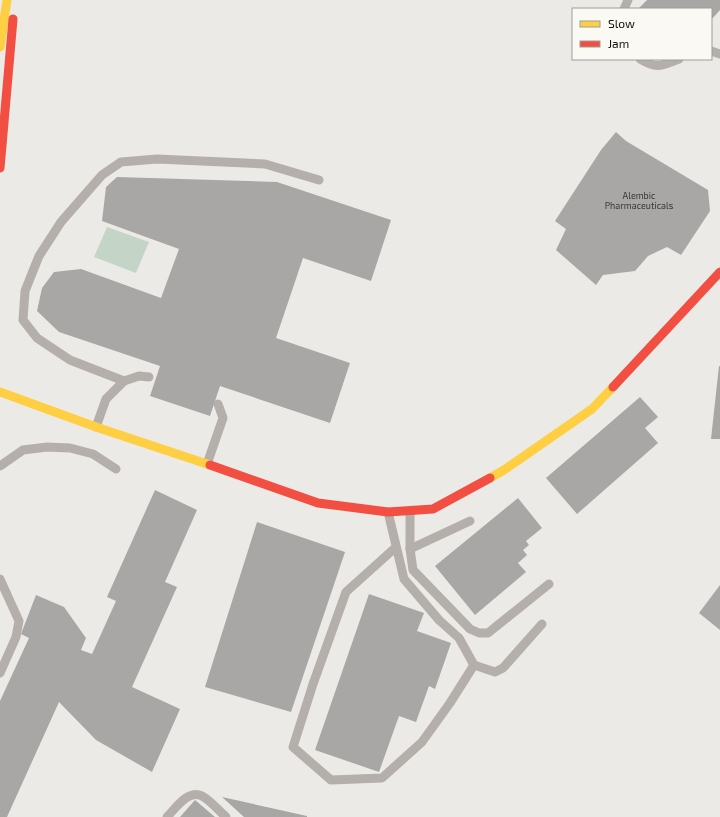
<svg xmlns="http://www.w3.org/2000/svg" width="720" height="817" viewBox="0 0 720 817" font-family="'Exo 2',sans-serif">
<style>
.green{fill:#c4d5c7}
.building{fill:#a8a7a6}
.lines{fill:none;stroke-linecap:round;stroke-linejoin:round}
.lane{stroke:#b5afac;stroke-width:9}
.slow{stroke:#ffcf43;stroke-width:9}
.jam{stroke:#f24e42;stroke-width:9}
.labels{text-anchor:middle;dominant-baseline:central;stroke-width:3.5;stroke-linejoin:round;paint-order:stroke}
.number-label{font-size:9px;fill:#383836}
</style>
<rect width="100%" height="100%" fill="#ebeae7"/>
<path class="green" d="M107,227l42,15 -13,31 -42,-16z"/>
<g class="building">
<path d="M647,0h73v10l-9,10v-11h-73z"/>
<path d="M616,132l10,9 82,49 2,21 -29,44 -14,-8 -19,9 -13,15 -32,4 -7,10 -40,-35 10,-21 -11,-8 46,-71z"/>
<path d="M117,177l160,5 114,38 -20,61 -68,-23 -27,80 74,25 -20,60 -110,-37 -10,30 -60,-20 10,-30 -101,-34 -22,-21 5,-23 12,-16 27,-3 80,29 18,-49 -77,-28 4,-34z"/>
<path d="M719,366h1v73h-9z"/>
<path d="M640,397l18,20 -13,11 13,15 -81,71 -31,-36z"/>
<path d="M155,490l42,20 -32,72 12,5 -45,100 48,22 -28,63 -56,-32 -37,-38 -52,115h-7v-116l29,-63 -8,-4 15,-39 28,12 22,31 -5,12 11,4 24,-53 -9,-4z"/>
<path d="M518,498l24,30 -16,13 3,4 -6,5 4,5 -9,8 8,9 -51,43 -40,-49z"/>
<path d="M257,522l88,30 -54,160 -86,-25z"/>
<path d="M720,585v45l-21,-17z"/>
<path d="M369,594l55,19 -7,18 34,12 -16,46 -6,-3 -13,36 -17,-6 -20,56 -64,-22z"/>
<path d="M222,797l85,19v1h-63z"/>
<path d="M195,800l20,17h-35z"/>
</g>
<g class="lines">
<g class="lane">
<path d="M624,9l4,-9"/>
<path d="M711,51l9,3"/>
<path d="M640,59c16,10 22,7 39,0"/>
<path d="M124,381l-54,-21 -33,-22 -14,-18 2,-29 14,-35 22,-34 41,-47 19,-13 36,-3 108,5 54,16"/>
<path d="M96,427l10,-28 18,-18 15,-5 10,1"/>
<path d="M207,464l16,-46 -5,-14"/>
<path d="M0,466l23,-16 24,-3 23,1 23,6 23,15"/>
<path d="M410,511v38l3,21 57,59 9,4h9l61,-49"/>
<path d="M388,512l16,67 35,41 20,18 15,27 -24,38 -28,39 -40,36 -51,2 -38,-33 20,-63 33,-92 50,-45"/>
<path d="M410,549l60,-28"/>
<path d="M0,579l19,42 -3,16 -16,36"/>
<path d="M474,665l21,7 8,-4 39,-44"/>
<path d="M167,817c8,-8 21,-28 35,-21 8,4 17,15 24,21"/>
</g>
<g class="slow">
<path d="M0,47l7,-47"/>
<path d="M0,392l96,35 114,38"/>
<path d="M490,478l14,-8 88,-61 21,-22"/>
</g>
<g class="jam">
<path d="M0,168l13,-149"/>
<path d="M613,387l107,-115"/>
<path d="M210,465l108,38 70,9 45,-3 57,-31"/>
</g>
</g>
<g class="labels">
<g class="number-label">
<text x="639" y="195">Alembic<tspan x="639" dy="10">Pharmaceuticals</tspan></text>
</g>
</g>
<rect x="572" y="8" width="140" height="52" fill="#faf9f3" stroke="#9e9d99"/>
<rect x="580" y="21" width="20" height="6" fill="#ffcf43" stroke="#9e9d99"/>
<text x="608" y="28" font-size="12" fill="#131311">Slow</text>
<rect x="580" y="41" width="20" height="6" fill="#f24e42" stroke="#9e9d99"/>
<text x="608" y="48" font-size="12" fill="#131311">Jam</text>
</svg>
